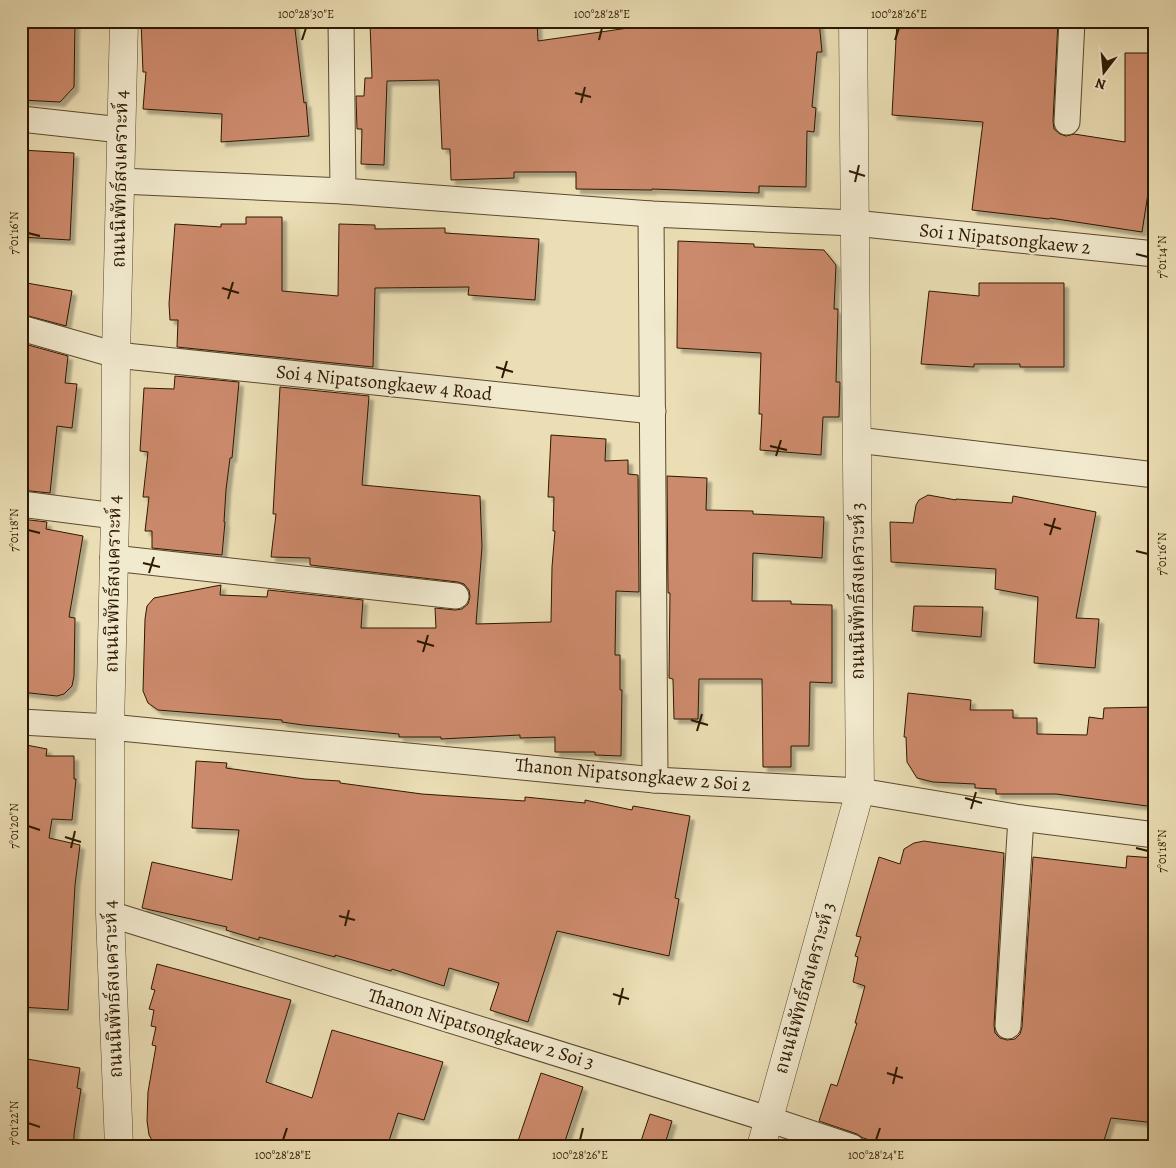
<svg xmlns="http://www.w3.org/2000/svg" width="1176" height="1168" viewBox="0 0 1176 1168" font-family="Alegreya,'Noto Serif Thai',serif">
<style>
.building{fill:#cc8a6c;stroke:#2d1900;filter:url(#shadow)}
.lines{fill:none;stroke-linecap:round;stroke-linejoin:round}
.minor-casing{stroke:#5c4a2d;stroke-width:27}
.tertiary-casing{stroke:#5c4a2d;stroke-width:29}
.minor{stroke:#f2eacf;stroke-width:25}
.tertiary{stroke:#f2eacf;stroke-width:28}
.ticks{fill:none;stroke:#2d1900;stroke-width:2}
.labels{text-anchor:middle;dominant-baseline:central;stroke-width:4.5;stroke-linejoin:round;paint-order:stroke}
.street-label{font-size:19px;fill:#2d1900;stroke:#f2eacf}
.neatline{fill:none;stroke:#2d1900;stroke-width:2}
.ticks-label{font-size:12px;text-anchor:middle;fill:#2d1900}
</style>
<defs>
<filter id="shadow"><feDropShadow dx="4.5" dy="4.5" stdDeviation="1" flood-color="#0004"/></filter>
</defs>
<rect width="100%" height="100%" fill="#ebdeb5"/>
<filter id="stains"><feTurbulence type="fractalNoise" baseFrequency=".004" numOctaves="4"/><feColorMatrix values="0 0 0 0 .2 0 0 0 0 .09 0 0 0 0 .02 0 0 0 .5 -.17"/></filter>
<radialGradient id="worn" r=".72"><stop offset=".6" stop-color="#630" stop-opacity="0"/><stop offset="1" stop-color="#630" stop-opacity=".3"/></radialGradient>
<g class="building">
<path d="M21,21h54l-1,66 -14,15 -39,-2z"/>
<path d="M141,21h153l10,82 2,-1 3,34 -88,6 1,-28 -79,-5 3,-37h-3z"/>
<path d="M441,21h96l1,20 139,-20h142l3,31h-5l-5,55 4,1 -2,24 -7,-1 -1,56 -47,-1v7l-107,-4v1l-76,-1v-17h-62v6l-63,2 -1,-31h-8l-3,-69 -52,1 -3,84 -23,-1 1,-35h-5l-1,-33h8l1,-18h7l-2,-55z"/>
<path d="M897,21h161l-5,100 1,8 6,5 6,2 8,-2 51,8v-89h30v96l-13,83 -92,-14 -1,1 -77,-9 11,-88 -91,-7z"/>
<path d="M21,150l53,3 -4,87 -49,-3z"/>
<path d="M246,217h36v74l56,5 1,-72 36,1v4l70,-1v5l94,6 -4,61 -67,-5 1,-8 -94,1 -2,79 -196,-20 1,-27h-8l-1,-16 6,-80 46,3v-3h25z"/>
<path d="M678,241l76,3v3l70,3 12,15 -2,44h4l-2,73h4l-1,35h-16l-2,38 -61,-5 2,-36h-3l2,-61 -84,-5z"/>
<path d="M21,282l51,9 -6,35 -45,-12z"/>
<path d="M979,283h85v84h-44v-3h-46v3l-53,-3 8,-73 50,5z"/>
<path d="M21,343l47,13 -3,27 12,1 -5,44 -15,-2 -7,67 -29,-3z"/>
<path d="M175,376l64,6 -7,76h-2l-4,32 -2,32h1l-3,33 -70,-7v-17h-7l4,-34h-6l5,-45 -8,-1 4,-63 30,1z"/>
<path d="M280,387l89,9 -7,89 118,11 2,51 -6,77 75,-2 1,-55 3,-36h-2l1,-34h-6l3,-62 55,4 -1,22 23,-1v14l10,1 1,117 -23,-1 -1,64h5v35h2l-1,66 -26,-1v-3h-40v-15l-35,1v-3l-79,4v-2h-42v-3l-96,-9 -21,-3v-2l-124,-10 -10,-7 -5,-12 2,-72 2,-13 7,-8 67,-13 -1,10 47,2 1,-7 95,10 -2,28h75l-1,-20 20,2 7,-1 6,-5 2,-7 -1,-7 -5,-6 -6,-2 -148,-17v-7l-39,-1 5,-43h-3z"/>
<path d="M667,476l40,2 -1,32 47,1v3l71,3 -2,41 -69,-5 -1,48h39v3l41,1v78l-22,-1 -1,64h-18v21h-28l-1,-88h-63l-1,40h-24l-1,-40 -4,-1 1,-85h-2z"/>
<path d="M928,495l28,5v-1l56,4 1,-7 83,16 -20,106 23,1 -4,49 -61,-5 4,-66 -43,-8 1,-20 -105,-7 -1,-40 23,1 3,-18 3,-5z"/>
<path d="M21,519l26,3 -1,7 37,7 -14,81 6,1 -1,58 -2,10 -8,8 -7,2 -36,-4z"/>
<path d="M914,606l69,1 -2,30 -69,-6z"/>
<path d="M908,693l63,7 -1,10h43v8h24v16l50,1 2,-18 14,2 1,-11 51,-1v100l-99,-13h-60v-5l-21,-1v-4l-42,-2 -16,-4 -10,-16 -1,-25h-2z"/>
<path d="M21,744l26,5 -1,7h28v23h2l-4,41 -20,-1 -3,19 31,7 -5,40 -7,125 -47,-3z"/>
<path d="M196,761l31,2 -1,5 79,11 35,2v2l82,11 103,7v-4l60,6v-3l47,10 1,-4 57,10 -15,82 4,1 -10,57 -112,-25 -29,91 -38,-12 9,-27 -50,-15 -5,18 -52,-17 -1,2 -56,-16v2l-76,-20v3l-33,-10 1,-3 -85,-19 10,-46 80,18 7,-50 -47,-2z"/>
<path d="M924,841l80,12 -10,172 1,8 5,5 7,2 8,-1 5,-5 2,-7 11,-170 93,11 1,-12 28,2v265l-44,-5 -9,29h-231l2,-6 -10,-3 -6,-4 -38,-13 12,-37 6,2 20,-63h-2l10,-37 -12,-4 5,-25 -3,-1 6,-19 -5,-1 23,-79 21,7 4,-15 10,-6z"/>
<path d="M157,964l134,36 -25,82 46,16 20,-68 111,32 -19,58 -26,-7 -11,34h-231l-7,-12 -2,-14 1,-29 8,-46 -4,-1 4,-18 -5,-1 3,-16 -5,-1 6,-19 -4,-1z"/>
<path d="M21,1058l59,10 -3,20 4,1 -7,45v13l-53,-1z"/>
<path d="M541,1073l42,14 -20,60h-47z"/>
<path d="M650,1114l22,7 -8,26h-25z"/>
</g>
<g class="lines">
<g class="minor-casing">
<g id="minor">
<path d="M341,21l2,170"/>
<path d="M21,119l100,11"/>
<path d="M1067,122l5,-101"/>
<path d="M120,181l223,10 308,23 203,9 301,31"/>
<path d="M651,214l4,566"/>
<path d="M21,328l95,27 537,56"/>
<path d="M857,440l298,35"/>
<path d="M21,504l94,12"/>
<path d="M113,558l343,38"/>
<path d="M21,722l89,5 545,53 205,11 161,27 134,17"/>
<path d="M110,914l658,205 84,28"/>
<path d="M1008,1026l13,-208"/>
</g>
</g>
<g class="tertiary-casing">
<g id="tertiary">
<path d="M119,1147l-9,-233v-187l5,-211 1,-161 8,-334"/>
<path d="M761,1147l99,-356 -7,-770"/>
</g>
</g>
<use href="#minor" class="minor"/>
<use href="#tertiary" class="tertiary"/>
</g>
<path class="ticks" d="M302,40l4,-12M599,40l3,-12M895,40l4,-12M575,93l16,4M581,103l4,-16M849,171l16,5M855,182l4,-17M28,233l12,3M1136,254l12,3M222,288l17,5M228,299l5,-17M496,367l17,5M502,378l5,-17M770,446l17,4M776,456l5,-16M1044,524l17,5M28,530l12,3M1050,535l5,-17M1136,551l12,3M143,563l17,4M149,573l5,-16M417,641l17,5M423,652l5,-17M691,720l17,5M697,731l5,-17M965,798l17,5M971,809l5,-17M28,826l12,4M65,837l16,5M71,848l4,-17M1136,848l12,3M339,916l16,4M345,926l4,-16M613,994l16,5M619,1005l4,-17M887,1073l16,5M893,1084l4,-17M28,1123l12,4M283,1140l4,-12M580,1140l3,-12M876,1140l4,-12"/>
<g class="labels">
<g class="street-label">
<text transform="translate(120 179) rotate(-89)">ถนนนิพัทธ์สงเคราะห์ 4</text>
<text transform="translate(1005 239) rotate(6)">Soi 1 Nipatsongkaew 2</text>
<text transform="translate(384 383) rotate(6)">Soi 4 Nipatsongkaew 4 Road</text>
<text transform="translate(113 584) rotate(-89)">ถนนนิพัทธ์สงเคราะห์ 4</text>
<text transform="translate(858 591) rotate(-90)">ถนนนิพัทธ์สงเคราะห์ 3</text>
<text transform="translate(633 775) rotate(5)">Thanon Nipatsongkaew 2 Soi 2</text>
<text transform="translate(805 988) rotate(-74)">ถนนนิพัทธ์สงเคราะห์ 3</text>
<text transform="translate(113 989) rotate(-92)">ถนนนิพัทธ์สงเคราะห์ 4</text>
<text transform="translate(481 1029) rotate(17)">Thanon Nipatsongkaew 2 Soi 3</text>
</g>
</g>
<rect width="1176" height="1168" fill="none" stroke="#ebdeb5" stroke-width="55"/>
<g transform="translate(1104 72) rotate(196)" stroke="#f2eacf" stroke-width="4" paint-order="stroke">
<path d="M0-4L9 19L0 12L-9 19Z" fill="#2d1900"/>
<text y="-8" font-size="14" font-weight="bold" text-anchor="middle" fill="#2d1900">N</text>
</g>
<rect x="28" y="28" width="1120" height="1112" class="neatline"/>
<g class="ticks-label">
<text x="306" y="18">100°28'30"E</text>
<text x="602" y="18">100°28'28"E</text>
<text x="899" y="18">100°28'26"E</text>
<text transform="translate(14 233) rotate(-90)" y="4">7°01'16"N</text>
<text transform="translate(1162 257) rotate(-90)" y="4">7°01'14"N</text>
<text transform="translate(14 530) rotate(-90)" y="4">7°01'18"N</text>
<text transform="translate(1162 554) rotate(-90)" y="4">7°01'16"N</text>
<text transform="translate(14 826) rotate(-90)" y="4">7°01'20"N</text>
<text transform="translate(1162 851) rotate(-90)" y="4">7°01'18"N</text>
<text transform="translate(14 1123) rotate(-90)" y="4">7°01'22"N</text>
<text x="283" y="1159">100°28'28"E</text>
<text x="580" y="1159">100°28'26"E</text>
<text x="876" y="1159">100°28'24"E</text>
</g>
<rect width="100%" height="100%" filter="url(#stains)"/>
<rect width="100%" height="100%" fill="url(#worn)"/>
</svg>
